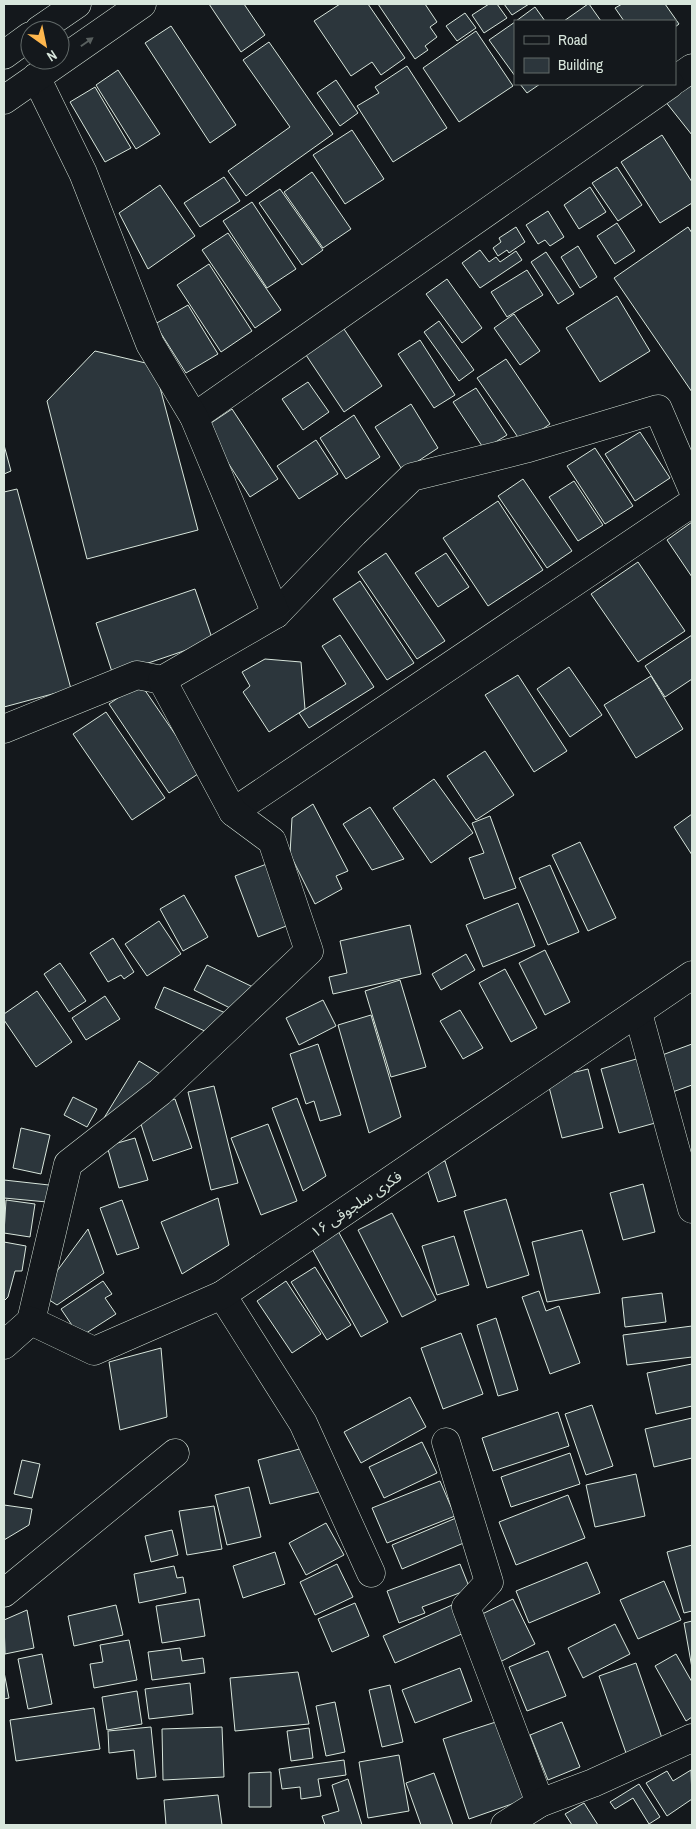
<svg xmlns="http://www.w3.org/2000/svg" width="696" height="1829" viewBox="0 0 696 1829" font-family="'Archivo Narrow','Noto Sans Arabic',sans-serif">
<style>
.building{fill:#2c363c;stroke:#d8e6dc}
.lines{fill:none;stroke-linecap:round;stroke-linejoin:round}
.minor-casing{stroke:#d8e6dc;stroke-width:29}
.major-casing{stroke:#d8e6dc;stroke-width:29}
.minor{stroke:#14181c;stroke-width:28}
.major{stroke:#14181c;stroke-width:28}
.oneway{fill:#59605f}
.labels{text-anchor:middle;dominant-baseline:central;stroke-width:4;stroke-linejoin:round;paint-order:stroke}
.street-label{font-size:15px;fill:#d8e6dc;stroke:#14181c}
</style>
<rect width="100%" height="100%" fill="#14181c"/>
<g class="building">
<path d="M209,4h35l21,31 -24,17z"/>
<path d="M340,4h28l37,54 -24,17 -9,-13 -21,14 -37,-55z"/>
<path d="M378,4h47l12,18 -7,5 7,10 -12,9 3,4 -13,9z"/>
<path d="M489,4h8l10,14 -23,15 -12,-18z"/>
<path d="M504,4h25l-17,11z"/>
<path d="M588,4h1l12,17h-37z"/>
<path d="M622,4h43l14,20 -4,3v-6h-51l-9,-13z"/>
<path d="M535,7l10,14h-29z"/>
<path d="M465,13l11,15 -19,13 -11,-15z"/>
<path d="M515,22v54l-26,-36z"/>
<path d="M171,26l65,99 -26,18 -65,-100z"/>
<path d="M476,31l37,55 -54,36 -36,-54z"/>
<path d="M269,42l64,92 -87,62 -18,-25 62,-44 -47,-67z"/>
<path d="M407,66l40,62 -54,34 -36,-56 22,-13 -4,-6z"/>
<path d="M118,70l42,64 -24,15 -40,-64z"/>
<path d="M692,79v56l-27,-34z"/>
<path d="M336,80l22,33 -18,13 -23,-33z"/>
<path d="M520,84h20l-13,9z"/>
<path d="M95,87l36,61 -26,14 -35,-60z"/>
<path d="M352,130l32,49 -39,25 -32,-49z"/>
<path d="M662,135l30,47v21l-32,20 -39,-61z"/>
<path d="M617,167l25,38 -24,16 -26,-38z"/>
<path d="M312,172l39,57 -28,19 -39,-56z"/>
<path d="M224,177l16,24 -40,26 -16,-24z"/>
<path d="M160,185l35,51 -47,33 -29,-56z"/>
<path d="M590,187l16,25 -27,17 -15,-24z"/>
<path d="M280,189l43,61 -21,15 -43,-62z"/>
<path d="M252,202l44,67 -29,19 -44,-67z"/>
<path d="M548,211l16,26 -14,9 -5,-6 -7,4 -12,-19z"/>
<path d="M617,223l18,28 -20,13 -18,-28z"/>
<path d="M516,227l9,15 -16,11 -2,-3 -9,6 -5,-8 8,-6 -2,-4z"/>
<path d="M688,227l4,6v159l-78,-114z"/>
<path d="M228,233l53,77 -26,18 -53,-78z"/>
<path d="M578,246l19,31 -17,11 -19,-31z"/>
<path d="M480,250l9,12 7,-5 4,5 16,-11 6,9 -42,28 -18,-25z"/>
<path d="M546,252l28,42 -16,10 -27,-42z"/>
<path d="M209,264l43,67 -31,21 -44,-67z"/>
<path d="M527,270l16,25 -36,22 -16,-25z"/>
<path d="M447,279l35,49 -20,15 -36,-49z"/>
<path d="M617,296l33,55 -50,31 -34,-54z"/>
<path d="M188,305l30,49 -32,19 -31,-49z"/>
<path d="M514,314l26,37 -20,14 -26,-37z"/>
<path d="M439,321l35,49 -15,11 -35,-49z"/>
<path d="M342,326l40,60 -38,26 -40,-60z"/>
<path d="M420,340l35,55 -21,13 -36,-54z"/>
<path d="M95,351l59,14 44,165 -111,29 -40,-158z"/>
<path d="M506,359l44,65 -28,19 -45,-65z"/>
<path d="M308,382l21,30 -26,18 -21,-31z"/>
<path d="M476,388l31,47 -23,14 -31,-47z"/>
<path d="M411,404l27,44 -35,23 -28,-44z"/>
<path d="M232,409l46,70 -28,18 -45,-70z"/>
<path d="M354,415l26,42 -34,22 -26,-41z"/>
<path d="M640,432l30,46 -35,23 -30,-47z"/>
<path d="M316,440l22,34 -39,25 -22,-33z"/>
<path d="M4,445l7,26 -7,3z"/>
<path d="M595,448l38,58 -28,18 -38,-58z"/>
<path d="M523,479l49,72 -25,17 -49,-72z"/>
<path d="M574,481l29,44 -25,16 -29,-44z"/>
<path d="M17,489l54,200 -67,18v-215z"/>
<path d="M498,501l45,69 -55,36 -45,-68z"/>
<path d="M692,522v55l-25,-37z"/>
<path d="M386,553l59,88 -28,18 -59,-87z"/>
<path d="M446,553l23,34 -31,20 -23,-34z"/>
<path d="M638,562l47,69 -47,31 -47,-68z"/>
<path d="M360,581l54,82 -27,17 -54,-81z"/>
<path d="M195,589l18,52 -100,34 -17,-52z"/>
<path d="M340,635l34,52 -65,41 -10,-15 47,-29 -24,-38z"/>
<path d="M692,635v44l-27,18 -20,-31z"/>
<path d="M265,659l36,3 4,47 -36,23 -26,-40 7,-6 -8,-14z"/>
<path d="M569,667l33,48 -32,22 -33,-48z"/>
<path d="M518,675l49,76 -33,21 -49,-77z"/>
<path d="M651,676l32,53 -47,29 -32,-53z"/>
<path d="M140,683l61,89 -32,21 -60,-89z"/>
<path d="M106,712l59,86 -33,22 -59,-86z"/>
<path d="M485,751l29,44 -38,25 -29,-44z"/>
<path d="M434,779l39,54 -42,30 -38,-55z"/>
<path d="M313,804l35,67 -12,5 6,13 -27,15 -25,-50 2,-36z"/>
<path d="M370,807l34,52 -32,11 -29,-46z"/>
<path d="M692,814v41l-18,-28z"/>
<path d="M490,816l26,72 -32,11 -15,-41 15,-5 -12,-30z"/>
<path d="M580,842l36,76 -28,13 -36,-76z"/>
<path d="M272,862l22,61 -36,14 -23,-61z"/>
<path d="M550,865l29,67 -31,13 -29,-67z"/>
<path d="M184,895l24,42 -25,14 -23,-42z"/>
<path d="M518,903l17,43 -52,21 -17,-42z"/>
<path d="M159,921l22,33 -34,22 -22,-32z"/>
<path d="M410,925l11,49 -88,20 -4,-17 18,-4 -7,-32z"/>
<path d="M113,938l21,34 -10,7 -3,-4 -13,7 -18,-29z"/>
<path d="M545,950l25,52 -25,13 -26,-52z"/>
<path d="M466,954l9,16 -34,20 -9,-16z"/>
<path d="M60,963l26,38 -17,11 -25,-38z"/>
<path d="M207,965l46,22 -21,22 -38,-19z"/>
<path d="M505,969l32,59 -26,14 -32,-59z"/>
<path d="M400,980l26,87 -35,10 -26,-86z"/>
<path d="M164,987l64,27 -19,19 -54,-25z"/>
<path d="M37,991l35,51 -36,25 -32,-47v-6z"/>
<path d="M105,996l15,23 -34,21 -14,-22z"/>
<path d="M323,1000l13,26 -37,19 -13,-27z"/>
<path d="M460,1010l23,38 -20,11 -23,-38z"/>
<path d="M371,1015l30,102 -32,16 -31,-108z"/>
<path d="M318,1044l23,71 -21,6 -6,-20 -8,3 -16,-50z"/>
<path d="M692,1044v41l-25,9 -13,-36z"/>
<path d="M647,1056l19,64 -47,13 -18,-64z"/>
<path d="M139,1061l23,14 -49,47 -9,-4z"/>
<path d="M588,1069l15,59 -41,10 -15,-59z"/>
<path d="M214,1086l24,97 -27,7 -23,-98z"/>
<path d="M73,1097l24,12 -10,18 -23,-12z"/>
<path d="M297,1098l29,78 -23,15 -31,-83z"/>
<path d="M175,1099l17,49 -39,13 -16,-49z"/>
<path d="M268,1124l29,77 -36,14 -30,-77z"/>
<path d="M21,1128l29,7 -9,39 -28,-6z"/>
<path d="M135,1138l13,42 -29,8 -12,-42z"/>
<path d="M445,1161l11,35 -18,6 -12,-36z"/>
<path d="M4,1180l45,5 -2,17 -43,-4z"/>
<path d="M643,1184l12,48 -32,8 -13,-47z"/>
<path d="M218,1198l11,47 -47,29 -21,-52z"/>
<path d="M506,1199l23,76 -42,13 -23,-77z"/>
<path d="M6,1200l29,4 -5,33 -26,-4z"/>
<path d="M122,1200l17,48 -22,7 -17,-47z"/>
<path d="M392,1213l44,87 -34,17 -44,-87z"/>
<path d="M88,1229l16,44 -47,32 -17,-11z"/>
<path d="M582,1230l18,63 -53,9 -15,-60z"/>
<path d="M338,1231l50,91 -27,15 -50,-90z"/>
<path d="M454,1236l15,49 -32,10 -15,-49z"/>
<path d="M4,1242l22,4 -4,25h-7l-7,26 -4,4z"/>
<path d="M315,1267l36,58 -24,15 -36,-58z"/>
<path d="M103,1281l9,13 -7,4 11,16 -36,23 -19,-28z"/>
<path d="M286,1281l35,53 -29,19 -35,-52z"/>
<path d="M539,1291l7,20 13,-5 21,57 -30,11 -28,-77z"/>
<path d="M662,1293l4,29 -41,5 -3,-29z"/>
<path d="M496,1318l22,72 -20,6 -21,-71z"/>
<path d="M692,1326v31l-65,8 -4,-30z"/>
<path d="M461,1333l22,61 -40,15 -22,-61z"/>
<path d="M161,1348l6,69 -47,13 -11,-68z"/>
<path d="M692,1364v42l-36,8 -9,-41z"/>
<path d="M410,1397l16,30 -65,36 -17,-31z"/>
<path d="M592,1405l21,61 -27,9 -21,-61z"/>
<path d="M558,1412l11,34 -76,25 -11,-33z"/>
<path d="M692,1418v40l-38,9 -9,-38z"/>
<path d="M422,1442l15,31 -53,25 -15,-31z"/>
<path d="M307,1447l12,45 -49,12 -12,-44z"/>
<path d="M570,1453l10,31 -69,23 -10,-30z"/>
<path d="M22,1460l18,4 -8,34 -18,-4z"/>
<path d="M636,1474l9,42 -50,11 -9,-42z"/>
<path d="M440,1481l15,35 -68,27 -15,-35z"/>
<path d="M249,1487l12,50 -34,8 -12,-50z"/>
<path d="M568,1495l17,43 -69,27 -17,-43z"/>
<path d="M4,1505l28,4 -3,16 -25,15z"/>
<path d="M214,1506l8,43 -35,6 -8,-44z"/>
<path d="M456,1518l10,24 -64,27 -10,-24z"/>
<path d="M326,1523l18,32 -38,20 -17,-32z"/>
<path d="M172,1530l6,25 -27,7 -6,-26z"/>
<path d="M692,1545v66l-8,2 -17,-61z"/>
<path d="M275,1552l10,32 -42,14 -10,-32z"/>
<path d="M587,1562l13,31 -71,30 -13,-32z"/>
<path d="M337,1564l16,33 -38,18 -15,-33z"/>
<path d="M460,1564l10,25 -48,18 3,6 -26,10 -12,-32z"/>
<path d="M174,1566l3,12 6,-1 3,16 -47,10 -5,-29z"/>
<path d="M664,1581l17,39 -43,19 -18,-39z"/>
<path d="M199,1599l6,37 -43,7 -6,-37z"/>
<path d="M513,1599l22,45 -37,19 -22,-46z"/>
<path d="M355,1603l14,33 -37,16 -14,-33z"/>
<path d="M116,1605l7,30 -49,11 -6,-30z"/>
<path d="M452,1605l12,28 -69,30 -12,-27z"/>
<path d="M27,1610l7,38 -29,6 -1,-34z"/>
<path d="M692,1621v47l-8,-45z"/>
<path d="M615,1624l15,30 -47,24 -15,-30z"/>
<path d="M129,1640l8,40 -43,8 -4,-24 13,-2 -3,-17z"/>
<path d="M180,1648l2,13 21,-3 2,15 -53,7 -4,-28z"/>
<path d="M548,1651l18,45 -39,15 -18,-44z"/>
<path d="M42,1654l10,50 -24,5 -10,-50z"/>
<path d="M676,1654l16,28v35l-6,4 -31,-55z"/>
<path d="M636,1663l27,78 -37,12 -27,-77z"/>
<path d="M460,1668l12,33 -57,22 -13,-33z"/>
<path d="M4,1672l5,26 -5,1z"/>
<path d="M298,1672l11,52 -74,7 -5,-53z"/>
<path d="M190,1683l3,31 -44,5 -4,-30z"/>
<path d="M390,1685l13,57 -21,5 -13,-57z"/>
<path d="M137,1691l5,33 -35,6 -5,-33z"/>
<path d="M335,1702l10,50 -19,4 -10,-50z"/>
<path d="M94,1708l6,41 -84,12 -6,-41z"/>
<path d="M502,1720l27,78 -60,21 -26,-80z"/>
<path d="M562,1722l18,45 -32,13 -18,-45z"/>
<path d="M151,1727l5,50 -19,2 -3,-29 -25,3 -1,-22z"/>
<path d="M222,1727l2,50 -61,3 -1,-51z"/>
<path d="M309,1728l4,30 -22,3 -4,-30z"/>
<path d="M399,1755l10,56 -41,7 -9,-56z"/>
<path d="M344,1760l2,15 -28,4 3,17 -20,3 -1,-12 -18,2 -3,-20z"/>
<path d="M691,1770l1,29 -25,17 -21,-33 21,-12 6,10z"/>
<path d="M271,1772v35h-22v-34z"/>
<path d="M434,1773l19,52h-32l-15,-42z"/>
<path d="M348,1779l14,46h-37l-3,-9 17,-5 -7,-26z"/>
<path d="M639,1784l21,33 -11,7 -16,-26 -18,11 -5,-7z"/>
<path d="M218,1795l4,30h-56l-2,-25z"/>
<path d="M584,1803l14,22h-26l-7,-11z"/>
</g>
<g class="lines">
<g class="minor-casing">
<g id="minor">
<path d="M675,80l17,-12"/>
<path d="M194,417l476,-333"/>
<path d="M276,614l78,-81 58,-56 113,-28 133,-40 34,79"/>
<path d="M4,729l133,-54 25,5"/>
<path d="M233,812l459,-309"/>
<path d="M638,1013l54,196"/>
<path d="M222,1295l81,128 68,150"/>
<path d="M31,1321l37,-157 92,-72 149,-141 -37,-110 -39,-29 -71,-132 114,-66 -82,-197 -44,-73 -67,-171 -47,-96"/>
<path d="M4,1345l27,-24 63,30 128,-56 470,-320"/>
<path d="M446,1442l43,140 -23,25 74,196"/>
<path d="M4,1593l171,-140"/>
<path d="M505,1825l35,-22 53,-20 99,-45"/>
</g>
</g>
<g class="major-casing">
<g id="major">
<path d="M39,30l38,-26"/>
<path d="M4,55l26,-19"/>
<path d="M4,100l138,-96"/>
</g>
</g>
<use href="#minor" class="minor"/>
<use href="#major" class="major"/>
</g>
<defs><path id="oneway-solid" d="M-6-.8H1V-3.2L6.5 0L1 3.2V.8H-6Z" transform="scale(1.25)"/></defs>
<use class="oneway" href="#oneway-solid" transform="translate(87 42) rotate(-35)"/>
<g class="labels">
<g class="street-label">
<text transform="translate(356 1204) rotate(-34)">فکری سلجوقی ۱۶</text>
</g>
</g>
<rect width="696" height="1829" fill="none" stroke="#d8e6dc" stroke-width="10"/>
<rect x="514" y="20" width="162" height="65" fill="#14181c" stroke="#626a69"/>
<rect x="524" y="36" width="25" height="8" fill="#14181c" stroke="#626a69"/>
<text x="558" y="45" font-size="15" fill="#d8e6dc">Road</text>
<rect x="524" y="58" width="25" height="15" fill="#2c363c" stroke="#626a69"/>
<text x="558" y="70" font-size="15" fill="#d8e6dc">Building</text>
<g transform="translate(45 45) rotate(147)"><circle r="24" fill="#14181c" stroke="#626a69"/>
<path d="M0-4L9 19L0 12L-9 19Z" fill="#ffb74d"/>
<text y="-8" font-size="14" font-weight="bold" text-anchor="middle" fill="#d8e6dc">N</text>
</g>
</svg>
